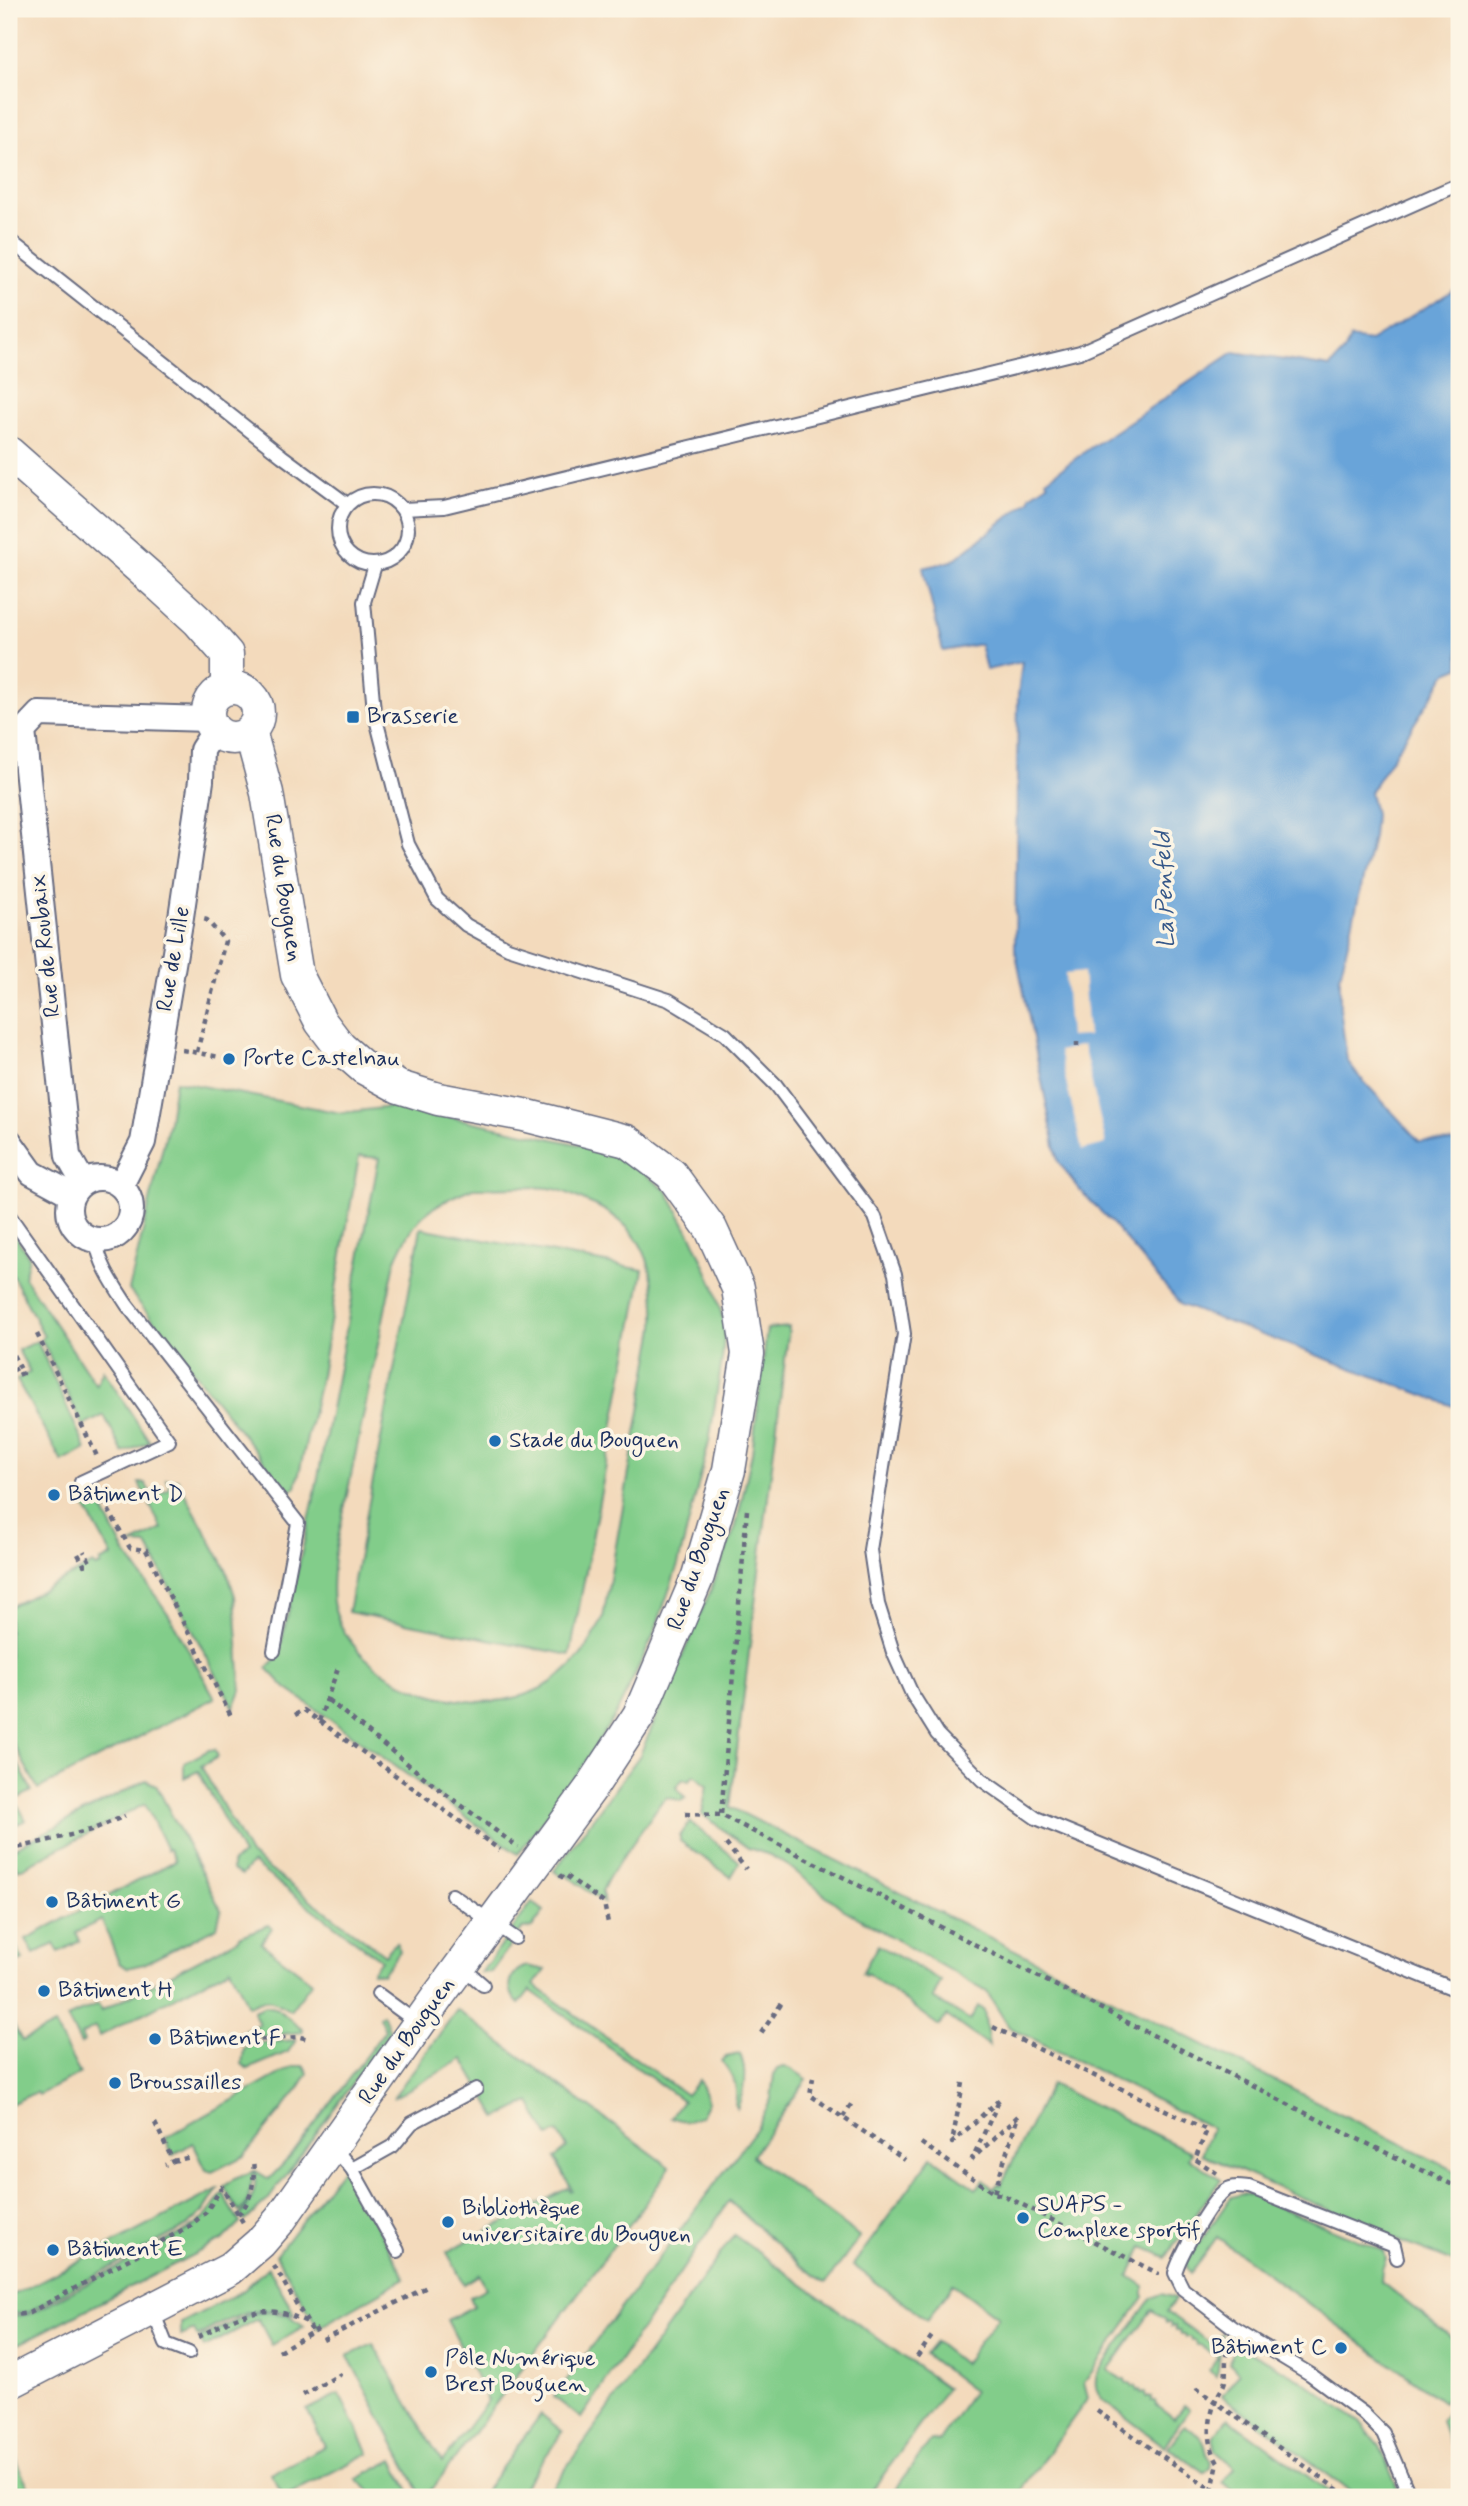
<svg xmlns="http://www.w3.org/2000/svg" width="1468" height="2506" viewBox="0 0 1468 2506" font-family="Mynerve,sans-serif">
<style>
.green{fill:#82cd8a;stroke:#4e7e74;stroke-width:2;fill-rule:evenodd}
.water{fill:#69a4d9;stroke:#426a9c;stroke-width:2}
.pier{fill:#f3dabc}
.lines{fill:none;stroke-linecap:round;stroke-linejoin:round}
.service-casing{stroke:#676b7f;stroke-width:16}
.minor-casing{stroke:#676b7f;stroke-width:28}
.tertiary-casing{stroke:#676b7f;stroke-width:35}
.path{stroke:#676b7f;stroke-width:4.5;stroke-dasharray:5 5;stroke-linecap:butt}
.service{stroke:#fff;stroke-width:12}
.minor{stroke:#fff;stroke-width:24}
.tertiary{stroke:#fff;stroke-width:32}
.poi-dot{fill:#1f6fb2;stroke:#fcf5e5;stroke-width:2.5}
.labels{text-anchor:middle;dominant-baseline:central;stroke-width:7;stroke-linejoin:round;paint-order:stroke}
.poi-label{font-size:23px;fill:#1b2f5e;stroke:#fcf5e5;text-anchor:start}
.street-label{font-size:23px;fill:#1b2f5e;stroke:#fcf5e5}
.water-label{font-size:24px;font-style:italic;fill:#365889;stroke:#fcf5e5}
</style>
<rect width="100%" height="100%" fill="#fcf5e5"/>
<filter id="ink" filterUnits="userSpaceOnUse"><feTurbulence type="fractalNoise" baseFrequency=".0143" numOctaves="2"/><feDisplacementMap in="SourceGraphic" scale="14" xChannelSelector="R" yChannelSelector="G"/><feConvolveMatrix kernelMatrix="1 2 1 2 8 2 1 2 1" color-interpolation-filters="sRGB"/></filter>
<filter id="wash" filterUnits="userSpaceOnUse"><feTurbulence type="fractalNoise" baseFrequency=".00686" numOctaves="4" result="noise"/><feDisplacementMap in="SourceGraphic" scale="28" xChannelSelector="R" yChannelSelector="G"/><feGaussianBlur stdDeviation="1.57" result="paint"/><feColorMatrix in="noise" values="0 0 0 0 0 0 0 0 0 0 0 0 0 0 0 0 0 1.4 0 .05"/><feComposite in="paint" operator="in"/></filter>
<g filter="url(#wash)">
<rect width="100%" height="100%" fill="#f3dabc"/>
<g class="green">
<path d="M175,1081l166,32 58,-7 201,43 32,15 35,27 26,48 21,47 11,41 -3,33 -13,82 -31,123 -26,74 -35,73 -32,50 -67,92 -232,-166 -19,-20 11,-11 36,-159 65,-340 -20,-2 -38,219 -25,112 -8,5 -159,-202 40,-169zM473,1188c25,0 57,-3 82,1 10,2 21,8 30,12 60,23 72,66 70,126l-52,291c-15,33 -38,62 -73,75 -69,27 -176,-11 -196,-86 -4,-15 -1,-34 0,-49l61,-296c19,-45 33,-56 78,-74z"/>
<path d="M9,1226l20,31 -5,20 72,108 7,-15 47,72 -27,11 -19,-38 -21,11 -42,-87 3,-3 -35,-68z"/>
<path d="M421,1228l222,42 -73,385 -222,-43z"/>
<path d="M789,1327l-59,480 729,366v91l-57,-22 -201,-88 11,-26 -203,-101 -22,-35 -144,-83 -53,-42 -20,-12 -22,-7 -46,-34 5,-29 -13,-10 -5,6 -6,-2 -7,8 10,11 -5,3 -13,-4 -6,4 -53,76 -7,14 2,12 -39,-29 -3,3 -8,-6 86,-116 69,-161 27,-68 16,-73 15,-124z"/>
<path d="M37,1341l49,108 -24,13 -45,-82 13,-8 -12,-22z"/>
<path d="M166,1479h11l49,90 9,27 6,94 -7,18 -87,-163 -15,-1 30,-15 -23,-46h6l8,14 18,-9z"/>
<path d="M98,1500l26,51 45,64 46,83 -177,91 -29,-53v-129l84,-43 2,3 6,-2 -1,-3 12,-6 -27,-49z"/>
<path d="M9,1746l23,45 -13,7 -10,-20z"/>
<path d="M215,1749l3,8 -17,9 49,89 135,100 11,-13 4,9 -18,23 -10,-2 9,-12 -129,-97 -10,12 -10,-5v-8l11,-7 -45,-84 -14,7v-15l25,-13z"/>
<path d="M146,1780l10,5 65,125 -4,17 -73,37 -17,4 -8,-5 -17,-43 -26,12 4,9 -21,11 -5,-8 -20,10 -8,-15 149,-78 -6,-12 -2,1 -22,-46 -127,66 -9,-19z"/>
<path d="M15,1800l11,20 -17,8v-25z"/>
<path d="M690,1822l50,40 -9,15 -51,-36v-5z"/>
<path d="M532,1902l12,9 -12,17 -10,1 -31,43 -10,1z"/>
<path d="M269,1925l3,3 -11,15 51,39 -22,29c-17,-11 -21,-15 -42,-5l-18,-39 -1,2 -129,67 -5,-9 -14,8 3,7 -3,2 -14,-26 31,-14 3,7 138,-72v-2z"/>
<path d="M9,1933l14,27 -14,7z"/>
<path d="M878,1945l63,36 -8,17 37,23 8,-15 6,5 5,35 -42,-30 -8,10 -72,-53 -2,2 -3,-2z"/>
<path d="M527,1966l18,4 -11,15 152,110 13,-15 9,22 -7,14 -15,6 -15,-5 12,-16 -153,-111 -11,14c-14,-13 -11,-32 8,-38z"/>
<path d="M265,2006l11,2 27,21 -1,3 -55,6 -9,-4 21,-10 -6,-13z"/>
<path d="M457,2010l213,157 -26,38 -218,292h-4l-74,-141 25,-12 69,118 46,-62 -41,-80 27,-14 -4,-9 16,-9 -7,-13 -15,9 -17,-32 121,-64 2,3 2,-1 -17,-32 12,-10 -9,-16 -10,4 -18,-34 -33,16 -34,-59 -70,39z"/>
<path d="M383,2014l7,17 -122,169 -23,21 -5,-6c13,-13 16,-26 16,-44l13,8 22,-23 94,-126 -6,-13z"/>
<path d="M9,2016l13,25 32,-16 26,49 -42,21 -2,-3 -27,13z"/>
<path d="M296,2040l-8,12 -40,17 -6,-5 2,-15 5,-5z"/>
<path d="M740,2054c8,19 4,37 -3,55l-2,-4c4,-20 -2,-29 -13,-44l4,-4z"/>
<path d="M294,2066h10l4,7 -11,18 -53,65 -32,16 -6,-2 -13,-27 -20,12 -8,-17z"/>
<path d="M783,2067l7,1 17,11 -55,77 108,81 -34,46 -26,-18 -71,-64 -148,217 -27,-21 203,-269 14,-29 3,-25 3,-5z"/>
<path d="M1051,2084l140,68 -3,6 33,21 -55,78 -23,-10 -14,29 15,10v11l-60,86 4,15 -72,99h-126l41,-57 8,1 34,-50 -48,-37 10,-12 28,22 35,-47 -45,-33 -26,36 -74,-55 79,-108 44,32 8,-9 9,9 6,-6 2,2z"/>
<path d="M344,2166l61,112 -87,50 -42,-73z"/>
<path d="M254,2171l-7,33 -8,8 -15,-25 8,-7z"/>
<path d="M218,2189l-14,22 -15,14 -161,87 -19,2v-17z"/>
<path d="M223,2193l17,30 -16,16 -203,104 -12,2v-28l21,-3 165,-88 13,-12z"/>
<path d="M1241,2194l9,1 134,56 2,8 -4,10 -1,13 78,62v36l-16,22 -226,-165 -27,37 -3,-5 -1,-7 45,-65z"/>
<path d="M734,2235l213,153 -80,109h-322z"/>
<path d="M268,2267l27,47c-41,-11 -61,3 -98,22l-3,-6 -13,6v-13l63,-33z"/>
<path d="M1162,2294l13,4 -8,14 46,33 10,-12 -6,43 -8,-5 9,-14 -18,-12h-4l-1,-4h-4l-1,-4h-4l-1,-3h-4l-1,-4h-4l-1,-4 -4,1 -1,-4h-4l-1,-4 -13,-9 -44,60 13,9h4l1,4h4l2,4 3,-1 2,5 3,-1 1,4 4,-1 1,4h5v4h4l1,4 18,13 10,-13 5,4 -25,37 -61,-46c-7,-9 -9,-15 -6,-26l50,-70 5,-6z"/>
<path d="M265,2312l24,3 15,11 -32,19 -14,-26 -54,29 -5,-10 52,-24z"/>
<path d="M1235,2343l67,37 60,44 17,20 22,53h-43l-136,-101 17,-23 -9,-10z"/>
<path d="M1459,2393v58l-10,-8 -8,-22z"/>
<path d="M339,2394l30,59 -85,44 -13,-23 54,-28 -18,-36z"/>
<path d="M541,2414l22,18 -47,65h-36z"/>
<path d="M1228,2418l108,79h-39l-5,-3 -3,3h-47l-19,-15 12,-14 -19,-17 -3,-14z"/>
<path d="M1185,2425c6,5 16,10 19,18 3,7 1,11 7,17l-1,9 -5,4 -37,-26z"/>
<path d="M15,2451l2,13 17,33h-16l-7,-29 -1,-16z"/>
<path d="M393,2460l19,37h-35l-20,-18z"/>
</g>
<path class="water" d="M1459,287v381l-12,5 -77,119 5,22 -2,23 -33,139v32l7,52 9,13 63,68 40,1v266l-278,-103 -70,-83 -33,-34 -20,-27 -43,-212 3,-254 4,-33 -36,8 -6,-26 -37,7 -20,-83 29,-7 78,-61v-4l18,-12 -2,-4 44,-32 144,-96 96,15 14,-15 6,-14 20,3z"/>
<g class="pier">
<path d="M1083,972l5,64 -19,1 -4,-63z"/>
<path d="M1083,1045l23,99 -24,6 -23,-99z"/>
</g>
</g>
<g filter="url(#ink)">
<g class="lines">
<g class="service-casing">
<g id="service">
<path d="M9,240l273,216 65,48"/>
<circle cx="373" cy="529" r="35"/>
<path d="M403,509l41,-2 636,-155 379,-168"/>
<path d="M375,565l-11,37 10,109 34,133 29,55 29,26 42,23 161,52 56,34 51,51 99,132 20,57 9,60 -34,216 8,54 15,48 19,42 25,40 45,46 54,38 423,173"/>
<path d="M9,1215l160,226 -88,41"/>
<path d="M96,1240c3,24 18,45 31,65l171,218 -24,128"/>
<path d="M452,1895l63,43"/>
<path d="M461,1966l22,19"/>
<path d="M378,1994l41,30"/>
<path d="M333,2147l19,22 46,82"/>
<path d="M352,2169l41,-23 19,-23 64,-34"/>
<path d="M1397,2258l-3,-13 -145,-57c-9,-1 -18,-3 -26,4 -14,12 -43,63 -48,81l8,16 51,39 76,46 53,39 20,20 27,64"/>
<path d="M152,2309l14,35 23,9"/>
</g>
</g>
<g class="minor-casing">
<g id="minor">
<path d="M9,1141l23,32 39,21"/>
<circle cx="100" cy="1209" r="31"/>
<path d="M83,1182l-15,-26 -45,-425 16,-17 169,5"/>
<path d="M121,1185l22,-43 38,-225 20,-136 1,-31 13,-20"/>
</g>
</g>
<g class="tertiary-casing">
<g id="tertiary">
<path d="M9,453l151,133 38,35 29,33v34"/>
<circle cx="233" cy="713" r="25"/>
<path d="M9,2383l221,-114 30,-26 20,-23 159,-225 152,-207 48,-73 59,-139 31,-106 19,-116 -10,-66 -27,-59 -40,-55 -44,-33 -103,-26 -86,-16 -39,-12 -35,-19 -24,-21 -19,-25 -24,-47 -30,-182 -17,-62"/>
</g>
</g>
<g class="path">
<path d="M1077,1047v-10"/>
<path d="M182,1050l38,7"/>
<path d="M197,1052l28,-111 -18,-21 -4,-1"/>
<path d="M37,1334l60,122"/>
<path d="M9,1358l9,17 5,-2 -11,-20"/>
<path d="M100,1492v3l30,53 16,2 86,168"/>
<path d="M747,1510l-26,305 608,310 130,63"/>
<path d="M78,1554l6,11 6,-3 -6,-11"/>
<path d="M328,1700l111,89 79,58"/>
<path d="M295,1715l9,-5 196,140"/>
<path d="M319,1721l19,-53"/>
<path d="M685,1814l36,1"/>
<path d="M726,1844l20,25"/>
<path d="M9,1850l82,-20 34,-14"/>
<path d="M560,1875l2,2 2,-3 40,29 4,20"/>
<path d="M993,2027l214,103 -12,29 26,17"/>
<path d="M761,2033l21,-30"/>
<path d="M233,2036l4,5 63,-4 9,2"/>
<path d="M813,2078l-3,17 95,65"/>
<path d="M963,2083l-11,60 48,-44 -28,60 46,-43 -24,77"/>
<path d="M843,2117l9,-14"/>
<path d="M155,2123l18,38 -8,4"/>
<path d="M921,2143l73,50 11,3 154,78"/>
<path d="M173,2161l18,-4"/>
<path d="M238,2215c15,-16 17,-35 15,-56"/>
<path d="M274,2266l39,66"/>
<path d="M9,2316l20,-3 161,-87 16,-14 16,-25 22,37"/>
<path d="M198,2337c42,-22 63,-37 109,-15"/>
<path d="M323,2340l106,-54"/>
<path d="M279,2351l39,-22"/>
<path d="M917,2357l15,-21"/>
<path d="M1196,2388l152,109"/>
<path d="M303,2395l38,-21"/>
<path d="M1097,2411l125,86"/>
<path d="M9,2445h2"/>
<path d="M1212,2491l6,-29c-11,-17 -10,-41 -3,-60 2,-7 8,-13 10,-21 2,-14 -1,-23 4,-39"/>
</g>
<use href="#service" class="service"/>
<use href="#minor" class="minor"/>
<use href="#tertiary" class="tertiary"/>
</g>
</g>
<g class="poi-dot">
<rect x="346" y="710" width="14" height="14" rx="3.5"/>
<circle cx="229" cy="1059" r="7"/>
<circle cx="495" cy="1441" r="7"/>
<circle cx="54" cy="1495" r="7"/>
<circle cx="52" cy="1902" r="7"/>
<circle cx="44" cy="1991" r="7"/>
<circle cx="155" cy="2039" r="7"/>
<circle cx="115" cy="2083" r="7"/>
<circle cx="1023" cy="2218" r="7"/>
<circle cx="448" cy="2222" r="7"/>
<circle cx="53" cy="2250" r="7"/>
<circle cx="1341" cy="2348" r="7"/>
<circle cx="431" cy="2372" r="7"/>
</g>
<g class="labels">
<g class="poi-label">
<text x="367" y="717">Brasserie</text>
<text x="243" y="1059">Porte Castelnau</text>
<text x="509" y="1441">Stade du Bouguen</text>
<text x="68" y="1495">Bâtiment D</text>
<text x="66" y="1902">Bâtiment G</text>
<text x="58" y="1991">Bâtiment H</text>
<text x="169" y="2039">Bâtiment F</text>
<text x="129" y="2083">Broussailles</text>
<text x="1037" y="2205">SUAPS -<tspan x="1037" dy="26">Complexe sportif</tspan></text>
<text x="462" y="2209">Bibliothèque<tspan x="462" dy="26">universitaire du Bouguen</tspan></text>
<text x="67" y="2250">Bâtiment E</text>
<text x="1327" y="2348" text-anchor="end">Bâtiment C</text>
<text x="445" y="2359">Pôle Numérique<tspan x="445" dy="26">Brest Bouguen</tspan></text>
</g>
<g class="street-label">
<text transform="translate(283 888) rotate(81)">Rue du Bouguen</text>
<text transform="translate(46 946) rotate(-96)">Rue de Roubaix</text>
<text transform="translate(174 959) rotate(-80)">Rue de Lille</text>
<text transform="translate(699 1559) rotate(-71)">Rue du Bouguen</text>
<text transform="translate(407 2041) rotate(-55)">Rue du Bouguen</text>
</g>
<g class="water-label">
<text transform="translate(1165 890) rotate(-92)">La Penfeld</text>
</g>
</g>
<rect width="1468" height="2506" fill="none" stroke="#fcf5e5" stroke-width="35"/>
</svg>
